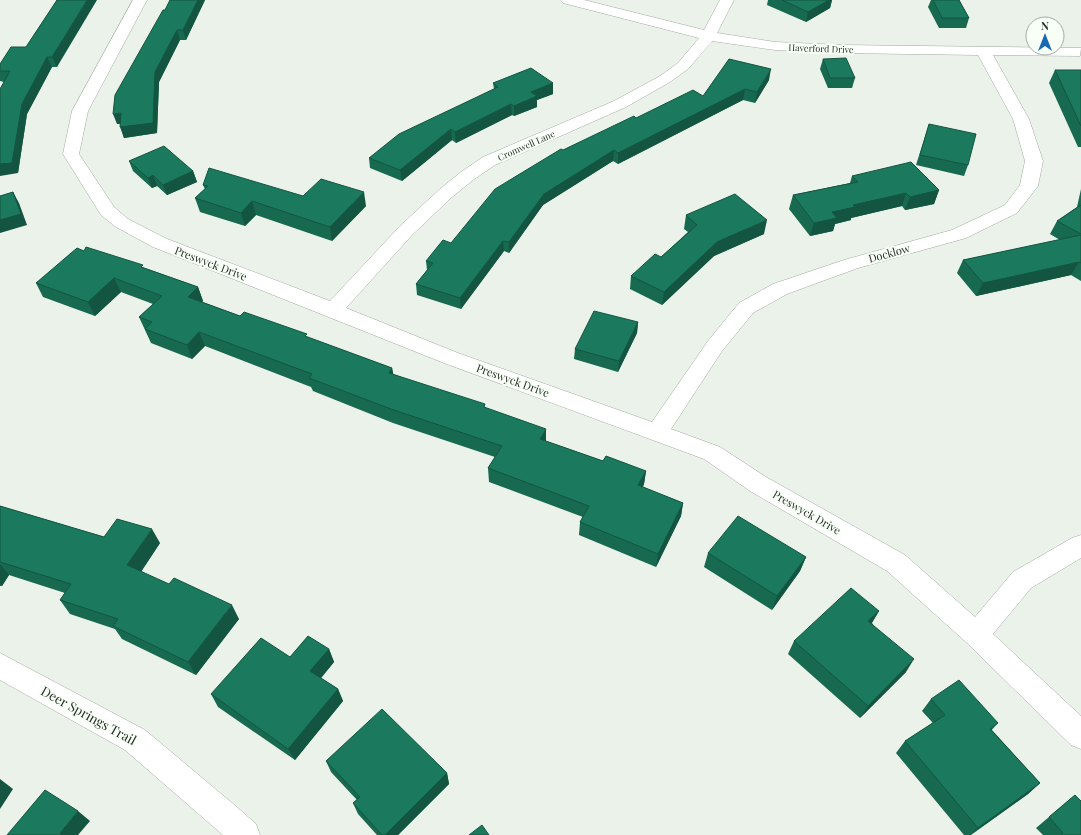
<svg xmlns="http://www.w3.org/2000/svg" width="1081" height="835" viewBox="0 0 1081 835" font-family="'Playfair Display',serif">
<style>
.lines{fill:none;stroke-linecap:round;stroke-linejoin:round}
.street-casing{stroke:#a2aaa3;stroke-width:1}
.street{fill:#fff;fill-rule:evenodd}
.wall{fill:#176950}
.shaded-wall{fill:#135541}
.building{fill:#1b7a5d;stroke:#135541}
.labels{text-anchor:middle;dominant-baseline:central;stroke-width:4;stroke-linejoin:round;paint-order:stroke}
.far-street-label{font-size:9px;fill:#2a2d2a;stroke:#f7fff7}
.street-label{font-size:11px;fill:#2a2d2a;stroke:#f7fff7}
.near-street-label{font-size:13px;fill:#2a2d2a;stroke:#f7fff7}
</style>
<rect width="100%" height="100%" fill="#eaf2ea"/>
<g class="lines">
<g class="street-casing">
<g id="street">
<path d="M133,0h14l-59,111 -9,43 35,53 14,12 39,20 163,62 70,-75 40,-37 21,-17 22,-15 131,-56 46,-25 18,-13 21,-25 -136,-35 -2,-3h23l120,30 16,-30h14l-17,33 58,9 66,3 240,3 -1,8 -87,-1 36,64 14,42 -5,25 -21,27 -51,25 -108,30 -71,26 -34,19 -31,38 -51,78 49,18 46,30 139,78 70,62 38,-45 59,-34 9,-3v23l-50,30 -38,46 88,82v33l-10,-4 -104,-102 -80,-72 -137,-80 -46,-32 -260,-96 -291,-116 -37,-20 -15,-12 -38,-61 9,-43zM712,41l63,9 66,3 137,2 35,64 12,42 -5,24 -15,20 -53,25 -108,30 -71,24 -34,19 -31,38 -56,81 -194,-69 -112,-45 67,-74 39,-37 21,-17 22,-15 131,-58 44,-25 18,-13z"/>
<path d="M0,653l145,77 86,72 25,22 4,11h-37l-98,-85 -125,-70z"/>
</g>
</g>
<use href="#street" class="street"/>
</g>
<g class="wall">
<path d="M57,0v67h-5l-25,47 -9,59 -14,-91 -4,-1v-10l26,-24z"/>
<path d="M170,0h35l-19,40h-6l-21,42 -2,51 -33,5 -4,-14h-3l48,-114z"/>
<path d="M768,0h64l-2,8 -24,14 -39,-17z"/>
<path d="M931,0h28l10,18 -3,10h-27l-11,-21z"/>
<path d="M823,59l32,19 -3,10h-24l-8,-19z"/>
<path d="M1055,70h26v77h-3l-29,-64z"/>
<path d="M769,80l-14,23 -12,-3 -125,64 -5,-3 -70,44 -34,48 -5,-2 -43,58 -44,-14 -1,-11 11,-14 -1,-9 25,-18 112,-93 73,-32 67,-22z"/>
<path d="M493,83h60v11l-16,6v7l-23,9 -2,-1 -56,28 -4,-3 -50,41 -32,-13 -1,-10 125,-69z"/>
<path d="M929,124l39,41 -4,11 -48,-11z"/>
<path d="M129,161l64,10 4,11 -30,13 -10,-9 -5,2 -19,-17z"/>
<path d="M852,176l87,14 -5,14 -29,6 -3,-4 -51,12v2l-16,4 -2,7 -23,5 -21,-27 4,-14 57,-12z"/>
<path d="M203,185l100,11 63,10 -34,35 -76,-26 -11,11 -45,-14 -5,-14 10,-9z"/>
<path d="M1081,189v92l-10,-6 -95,21 -19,-23 6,-13 97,-20 -10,-6 7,-13 20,-14z"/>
<path d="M686,215l78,19 -50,22 -52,49 -32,-16 1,-13 30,-19 27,-25 -4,-3z"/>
<path d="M84,251l61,17 53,19 5,14 -1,1 38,14 67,21 85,31 1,6 93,34 60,33 57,20 43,10 -2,13 -1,3 40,16 -2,13 -25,51 -77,-32 1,-13 3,-5 -94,-35 -1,-14 7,-11 -102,-34 -80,-32 -2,-4 -106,-41 -13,13 -41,-16 -12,-26 14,-13 -32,-12 -26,24 -52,-19 -7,-14z"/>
<path d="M638,322l-1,11 -19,39 -44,-13 1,-10z"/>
<path d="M0,506l104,31 56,6 -19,29 98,47 -43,56 -74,-36 -7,-10 -45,-15 -10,-14 5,-7 -56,-18 -7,11h-2z"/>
<path d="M708,553l98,4 -6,14 -28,39 -68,-43z"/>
<path d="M879,611l-7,12 34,49 -46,46 -72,-64 6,-13z"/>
<path d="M329,649l5,13 -13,16 17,11 5,12 -48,59 -77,-53 -7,-13 79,-37z"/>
<path d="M931,699l61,31 48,53 -12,11 -57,41h-7l-68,-82 9,-12 28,-18 -11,-12z"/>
<path d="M326,761l121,12 2,11 -51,51h-21l-19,-21 -5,-11 4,-3 -26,-28z"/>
<path d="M1075,795l6,40h-38l-7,-7z"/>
</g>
<g class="shaded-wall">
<path d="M87,0h10l-40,67 -5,-10z"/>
<path d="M198,0h7l-19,40 -3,-10z"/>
<path d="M829,0h3l-2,8 -24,14 2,-10z"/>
<path d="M177,30l3,10 -21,42 -2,51 -33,5 -4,-11 35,-55z"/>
<path d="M47,57l5,10 -25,47 -9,59 -18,3v-12l22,-60z"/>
<path d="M771,69l-2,11 -14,23 2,-11z"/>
<path d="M553,83v11l-16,6v7l-23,9v-10l17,-14z"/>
<path d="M745,89l-2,11 -125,64v-11z"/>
<path d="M511,104l1,11 -56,28 -1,-11z"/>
<path d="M121,113l4,10 -8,1 -4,-10z"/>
<path d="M451,129l1,11 -50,41 -2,-11z"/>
<path d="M614,150l-1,11 -70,44 -34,48v-11l35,-48z"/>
<path d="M193,171l4,11 -30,13 -4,-10z"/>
<path d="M153,175l4,11 -5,2 -4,-10z"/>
<path d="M939,190l-5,14 -29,6 5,-13z"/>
<path d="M13,192l6,11 8,22 -27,8v-13z"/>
<path d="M364,192l2,14 -34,35 -2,-14z"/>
<path d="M906,193l-4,13 -51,12v2l-16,4 -2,7 -23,5 4,-13 18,-11 21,-7z"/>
<path d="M252,201l4,14 -11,11 -4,-13z"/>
<path d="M767,220l-3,14 -50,22 -52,49 2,-13 53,-50z"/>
<path d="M503,241l1,10 -43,58 -1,-11z"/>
<path d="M1079,262l-8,13 -95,21 7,-13z"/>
<path d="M114,278l7,14 -26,24 -7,-14z"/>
<path d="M198,287l5,14 -10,10 -5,-14z"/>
<path d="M638,322l-1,11 -19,39 1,-11z"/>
<path d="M199,332l6,14 -13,13 -5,-14z"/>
<path d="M392,368l3,14 -6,-9z"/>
<path d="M546,429v14l-6,-4z"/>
<path d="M646,471l-2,13 -8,14 2,-13z"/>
<path d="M683,503l-2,13 -25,51 2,-13z"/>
<path d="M152,529l8,14 -24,36 -9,-14z"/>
<path d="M806,557l-6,14 -28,39 5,-14z"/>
<path d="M0,564l9,11 -7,11 -2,-2z"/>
<path d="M232,605l7,14 -43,56 -8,-13z"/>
<path d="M879,611l-8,13 -3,-3z"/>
<path d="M329,649l5,13 -18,22 -6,-13z"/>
<path d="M914,659l-8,13 -46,46 8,-12z"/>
<path d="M338,689l5,12 -48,59 -7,-11z"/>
<path d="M998,723l-11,12 3,-6z"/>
<path d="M447,773l2,11 -51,51h-13z"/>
<path d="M0,779l13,10 -13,20z"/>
<path d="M1040,783l-12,11 -58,41 8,-7z"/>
<path d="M78,811l12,10 -12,14h-16l-2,-2z"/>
</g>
<g class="building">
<path d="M57,0h30l-35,57h-5l-25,47 -10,59 -12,1v-75l10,-18h-10v-7l11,-17h15z"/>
<path d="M170,0h28l-15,30h-6l-22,42 -2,51 -33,4 1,-14 -8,1 2,-19 48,-85h2z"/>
<path d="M782,0h47l-21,12z"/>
<path d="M933,0h26l10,18h-27z"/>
<path d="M846,58l9,20h-25l-7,-19z"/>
<path d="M729,59l42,10 -14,23 -12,-3 -127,64 -4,-3 -70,44 -35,48 -6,-1 -43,57 -44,-14 17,-21 -7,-2 17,-21 8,3 44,-54 66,-40 2,1 71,-34 2,2 57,-28 10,6z"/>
<path d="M531,68l22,15 -22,9 6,4 -23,10 -3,-2 -56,28 -4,-3 -51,41 -31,-12 30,-24 99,-47 -5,-4z"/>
<path d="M1055,70h26v56z"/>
<path d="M929,124l47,10 -8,31 -48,-10z"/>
<path d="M164,146l29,25 -30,14 -10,-10 -5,3 -19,-17z"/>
<path d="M911,162l28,28 -29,7 -4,-4 -53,12 2,2 -23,5 5,6 -23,5 -21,-28 65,-13 -6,-6z"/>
<path d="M209,168l94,28 18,-17 43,13 -34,35 -78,-26 -11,12 -46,-15 13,-12 -5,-1z"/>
<path d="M13,192l8,22 -21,6v-24z"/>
<path d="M735,194l32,26 -50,22 -53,50 -33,-16 24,-22 6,3 36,-32 -11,-10z"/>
<path d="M1081,205v29l-24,-13z"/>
<path d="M1081,235v28l-2,-1 -96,21 -20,-23z"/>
<path d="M86,247l57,18 -2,2 57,20 -10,10 52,19 4,-4 63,22 -2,2 87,32 -3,5 96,31 -1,3 62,22 -6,10 63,22 3,-5 40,15 -8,14 45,18 -25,51 -78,-32 9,-16 -101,-38 14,-22 -111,-37 -82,-31 3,-4 -113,-42 -12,13 -42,-16 7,-7 -13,-5 23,-21 -48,-18 -26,24 -52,-19 41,-35 7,3z"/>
<path d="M594,311l44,11 -19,39 -44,-12z"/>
<path d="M0,506l104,31 13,-18 35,10 -25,36 42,19 5,-6 58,27 -44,57 -75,-36 5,-7 -58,-19 11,-16 -71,-22z"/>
<path d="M738,516l68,41 -29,39 -69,-43z"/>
<path d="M851,588l28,23 -11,10 46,38 -46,47 -74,-65z"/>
<path d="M308,636l21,13 -19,22 28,18 -50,60 -77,-55 50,-56 29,19z"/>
<path d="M959,680l39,43 -8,6 50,54 -62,45 -73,-87 40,-26 -14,-16z"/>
<path d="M382,709l65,64 -62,62h-3l-29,-32 7,-6 -34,-36z"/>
<path d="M45,790l33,21 -18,22 2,2h-55z"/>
<path d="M1075,795l6,6v34h-20l2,-2 -14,-16z"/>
<path d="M482,825l7,10h-20z"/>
</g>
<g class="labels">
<g class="far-street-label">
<text transform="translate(821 48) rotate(2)">Haverford Drive</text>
<text transform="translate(526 145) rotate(-24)">Cromwell Lane</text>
</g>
<g class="street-label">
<text transform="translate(889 253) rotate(-15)">Docklow</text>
<text transform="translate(211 263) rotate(21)">Preswyck Drive</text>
<text transform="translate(513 380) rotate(20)">Preswyck Drive</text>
<text transform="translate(807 512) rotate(30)">Preswyck Drive</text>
</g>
<g class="near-street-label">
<text transform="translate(89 715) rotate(29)">Deer Springs Trail</text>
</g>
</g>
<g transform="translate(1045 36)"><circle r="19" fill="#f7fff7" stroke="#a5aba5"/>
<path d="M0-3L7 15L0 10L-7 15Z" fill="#1868b6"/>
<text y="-6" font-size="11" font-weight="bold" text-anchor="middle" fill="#2a2d2a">N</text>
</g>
</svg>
